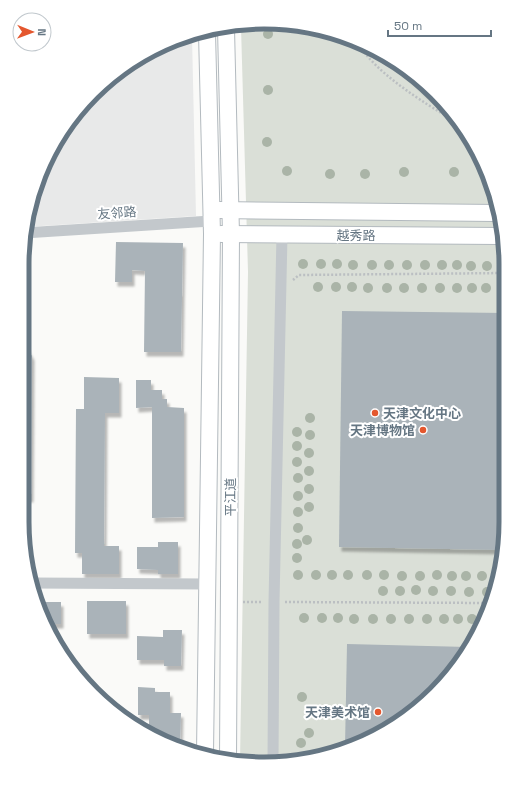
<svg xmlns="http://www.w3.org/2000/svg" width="528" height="786" viewBox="0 0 528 786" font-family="'Space Grotesk','Noto Sans SC',sans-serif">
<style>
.built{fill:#e8e9e9}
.green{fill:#dadfd7}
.building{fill:#aab3b9;filter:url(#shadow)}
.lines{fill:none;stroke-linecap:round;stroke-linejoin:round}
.secondary-casing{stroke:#b3babf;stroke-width:18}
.path{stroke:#bbbfc2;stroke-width:2.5;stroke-dasharray:2 2;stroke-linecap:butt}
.street{stroke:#c3c8cc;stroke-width:11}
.secondary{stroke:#fff;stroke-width:16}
.tree{fill:#aab4a7}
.poi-dot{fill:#e4572e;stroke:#fff;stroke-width:1.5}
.labels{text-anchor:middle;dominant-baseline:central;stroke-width:4;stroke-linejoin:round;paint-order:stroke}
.street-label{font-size:13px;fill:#657683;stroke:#fff}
.poi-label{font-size:13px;font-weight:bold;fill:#657683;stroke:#fff;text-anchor:end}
.rim{fill:none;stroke:#657683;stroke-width:5}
</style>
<defs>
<filter id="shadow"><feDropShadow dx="2.5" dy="4.5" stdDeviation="1" flood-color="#0004"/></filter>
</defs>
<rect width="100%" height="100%" fill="#fafaf8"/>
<path class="built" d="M192,36l4,180 -170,11 21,-70 46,-64 78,-52z"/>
<path class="green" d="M264,22l92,18 79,53 52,78 19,93 -2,290 -23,75 -46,64 -50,39 -74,27 -63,4 -8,-1 8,-490 -7,-245z"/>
<g class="building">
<path d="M404,72l31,21 6,8 -12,-4z"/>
<path d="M116,242l67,1 -2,109h-37l1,-81 -13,-1v12h-17z"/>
<path d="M342,311l164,2 -2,237 -165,-3z"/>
<path d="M23,341l9,15 -1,142h-9z"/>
<path d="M84,377l35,1v35h-14l-1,133h15v28h-37v-21h-7l1,-144h8z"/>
<path d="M136,380h15v10h11v9h5v8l17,1v109l-32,1v-111l-16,1z"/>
<path d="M158,542h20v32h-20v-4l-21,-1v-22h21z"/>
<rect x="87" y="601" width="39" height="33"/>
<path d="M36,602h25v22h-13v2z"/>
<path d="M163,630h19l-1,36h-17v-6h-27v-24l26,1z"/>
<path d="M347,644l121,3 -33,46 -50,39 -40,15z"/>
<path d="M138,687l17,1v4h15v21h11l-1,35 -8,-2 -23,-13v-18h-11z"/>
<path d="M96,692h7v8z"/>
</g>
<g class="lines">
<g class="secondary-casing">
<g id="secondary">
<path d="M226,29l5,205 -3,525"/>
<path d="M219,210l277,3"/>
<path d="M221,234l279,2"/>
<path d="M205,753l7,-519 -5,-201"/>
</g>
</g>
<g class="path">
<path d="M358,42c13,28 67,62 94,77"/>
<path d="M293,280l6,-5 207,-2"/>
<path d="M243,602h19"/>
<path d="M285,602l204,1"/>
</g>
<g class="street">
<path d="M24,233l187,-12"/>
<path d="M32,583l174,1"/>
<path d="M273,762l1,-160 8,-367"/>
</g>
<use href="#secondary" class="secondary"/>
</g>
<g class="tree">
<circle cx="268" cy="34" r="5"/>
<circle cx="268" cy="90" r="5"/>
<circle cx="267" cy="142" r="5"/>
<circle cx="287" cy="171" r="5"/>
<circle cx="404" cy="172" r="5"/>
<circle cx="454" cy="172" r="5"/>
<circle cx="330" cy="174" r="5"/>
<circle cx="365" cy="174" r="5"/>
<circle cx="303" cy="264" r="5"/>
<circle cx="321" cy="264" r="5"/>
<circle cx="337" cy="264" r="5"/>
<circle cx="353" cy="265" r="5"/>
<circle cx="372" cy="265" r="5"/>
<circle cx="389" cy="265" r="5"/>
<circle cx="407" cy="265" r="5"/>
<circle cx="425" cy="265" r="5"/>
<circle cx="442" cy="265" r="5"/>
<circle cx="457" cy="265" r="5"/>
<circle cx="471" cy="266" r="5"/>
<circle cx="487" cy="266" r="5"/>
<circle cx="318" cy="287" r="5"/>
<circle cx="336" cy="287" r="5"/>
<circle cx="352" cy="287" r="5"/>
<circle cx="368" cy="288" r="5"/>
<circle cx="387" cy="288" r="5"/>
<circle cx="404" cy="288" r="5"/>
<circle cx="422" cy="288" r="5"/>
<circle cx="440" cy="288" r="5"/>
<circle cx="457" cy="288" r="5"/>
<circle cx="472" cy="288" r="5"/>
<circle cx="486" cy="288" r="5"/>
<circle cx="310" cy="418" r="5"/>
<circle cx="297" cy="432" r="5"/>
<circle cx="310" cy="435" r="5"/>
<circle cx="297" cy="446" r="5"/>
<circle cx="309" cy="453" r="5"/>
<circle cx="297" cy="462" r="5"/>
<circle cx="309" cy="471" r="5"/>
<circle cx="298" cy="478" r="5"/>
<circle cx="309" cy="489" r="5"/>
<circle cx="298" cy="496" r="5"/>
<circle cx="309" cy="507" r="5"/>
<circle cx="298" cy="512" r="5"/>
<circle cx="298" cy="528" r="5"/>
<circle cx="307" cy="540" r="5"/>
<circle cx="297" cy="544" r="5"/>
<circle cx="297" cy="558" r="5"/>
<circle cx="298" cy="575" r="5"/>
<circle cx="316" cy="575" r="5"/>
<circle cx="332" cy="575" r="5"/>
<circle cx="348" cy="575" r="5"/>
<circle cx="367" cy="575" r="5"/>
<circle cx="384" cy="575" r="5"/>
<circle cx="437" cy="575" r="5"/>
<circle cx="402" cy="576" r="5"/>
<circle cx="420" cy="576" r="5"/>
<circle cx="452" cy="576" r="5"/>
<circle cx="466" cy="576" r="5"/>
<circle cx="482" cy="576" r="5"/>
<circle cx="416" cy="590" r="5"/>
<circle cx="383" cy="591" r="5"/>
<circle cx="400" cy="591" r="5"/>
<circle cx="433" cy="591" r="5"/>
<circle cx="451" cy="591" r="5"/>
<circle cx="469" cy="592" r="5"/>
<circle cx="487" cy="592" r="5"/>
<circle cx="304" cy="618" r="5"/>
<circle cx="322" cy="618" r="5"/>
<circle cx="338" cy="618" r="5"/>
<circle cx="354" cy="619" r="5"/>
<circle cx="373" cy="619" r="5"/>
<circle cx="391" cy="619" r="5"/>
<circle cx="409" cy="619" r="5"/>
<circle cx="427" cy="619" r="5"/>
<circle cx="444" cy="619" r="5"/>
<circle cx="458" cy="619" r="5"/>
<circle cx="472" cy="619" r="5"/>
<circle cx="302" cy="697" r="5"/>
<circle cx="309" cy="733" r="5"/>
<circle cx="301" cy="743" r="5"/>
</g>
<g class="poi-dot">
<circle cx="375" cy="413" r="4"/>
<circle cx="423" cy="430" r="4"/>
<circle cx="378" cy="712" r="4"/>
</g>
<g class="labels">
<g class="street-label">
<text transform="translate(117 213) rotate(-4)">友邻路</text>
<text x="356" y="235">越秀路</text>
<text transform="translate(230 497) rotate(-90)">平江道</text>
</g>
<g class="poi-label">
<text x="383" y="413" text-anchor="start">天津文化中心</text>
<text x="415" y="430">天津博物馆</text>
<text x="370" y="712">天津美术馆</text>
</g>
</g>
<path d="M0 0H528V786H0ZM264 29H264A235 235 0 0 1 499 264V522A235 235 0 0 1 264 757H264A235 235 0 0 1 29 522V264A235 235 0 0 1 264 29Z" fill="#fff" fill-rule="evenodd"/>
<path class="rim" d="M264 29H264A235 235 0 0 1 499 264V522A235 235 0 0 1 264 757H264A235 235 0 0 1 29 522V264A235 235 0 0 1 264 29Z"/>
<g transform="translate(32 32) rotate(91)"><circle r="19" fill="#ffffff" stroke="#c1c8cd"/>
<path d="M0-3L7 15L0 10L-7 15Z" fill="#e4572e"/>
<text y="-6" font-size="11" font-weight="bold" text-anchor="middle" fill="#657683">N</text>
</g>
<path d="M388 30v6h103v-6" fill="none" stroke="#657683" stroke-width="2"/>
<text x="394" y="30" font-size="12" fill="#657683" stroke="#ffffff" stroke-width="3" paint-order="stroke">50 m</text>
</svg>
